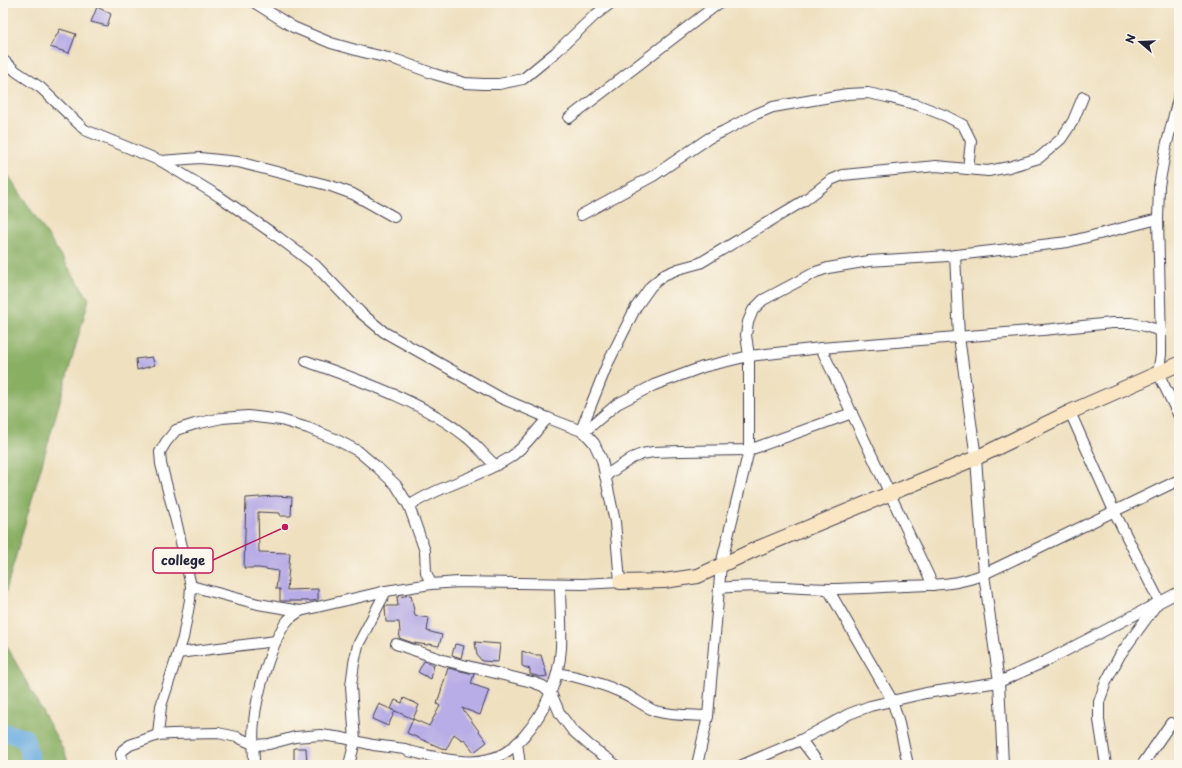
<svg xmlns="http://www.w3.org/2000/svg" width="1182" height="768" viewBox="0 0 1182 768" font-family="'Playpen Sans',sans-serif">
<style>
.forest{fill:#89af64;stroke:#566850}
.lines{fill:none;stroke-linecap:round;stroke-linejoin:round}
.river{stroke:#6eaee1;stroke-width:18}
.building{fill:#b8ade6}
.street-casing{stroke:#413e4f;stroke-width:12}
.secondary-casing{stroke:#413e4f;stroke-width:16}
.street{stroke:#fff;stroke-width:10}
.secondary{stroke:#fbe6c4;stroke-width:14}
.leader{fill:none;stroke:#c2185b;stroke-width:1.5}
.callout-dot{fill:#c2185b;stroke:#fbf7ec;stroke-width:1.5}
.callout{fill:#fbf7ec;stroke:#c2185b;stroke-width:1.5}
.callout-label{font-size:13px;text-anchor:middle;font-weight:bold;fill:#22223b}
</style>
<rect width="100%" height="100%" fill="#fbf7ec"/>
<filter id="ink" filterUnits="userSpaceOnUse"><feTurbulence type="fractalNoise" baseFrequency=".025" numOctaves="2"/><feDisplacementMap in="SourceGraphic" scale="8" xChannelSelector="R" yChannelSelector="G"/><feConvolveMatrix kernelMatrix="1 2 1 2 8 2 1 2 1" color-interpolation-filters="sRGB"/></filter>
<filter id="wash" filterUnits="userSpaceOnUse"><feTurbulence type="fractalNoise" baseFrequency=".012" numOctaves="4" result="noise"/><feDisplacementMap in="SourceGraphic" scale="16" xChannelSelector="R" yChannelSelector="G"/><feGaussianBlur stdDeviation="0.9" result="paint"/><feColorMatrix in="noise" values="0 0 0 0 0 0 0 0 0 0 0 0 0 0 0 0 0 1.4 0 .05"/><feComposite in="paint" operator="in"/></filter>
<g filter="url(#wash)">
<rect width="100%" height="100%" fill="#efe0c0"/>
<g class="forest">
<path d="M3,167l86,132 -86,302z"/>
<path d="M3,639l62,114 4,12h-66z"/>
</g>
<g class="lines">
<path class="river" d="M3,732l22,6 7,27"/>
</g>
<g id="blocks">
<g class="building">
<path d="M97,7l14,7 -4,12 -16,-4z"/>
<path d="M60,29l16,5 -7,19 -19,-6z"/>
<path d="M152,357l3,8 -18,5 -1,-11z"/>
<path d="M275,496l17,1 -1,19h-11v-3l-22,-1 1,40 31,1 -3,37 31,-1v11l-6,1h-32v-12h-4l2,-18 -19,-3h-15l2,-70z"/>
<path d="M411,595l4,21 14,2 -2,13 15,4 -3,11 -11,-2v1l-15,-2 -14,-5 1,-6 -1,-10h-13l-1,-16h13l-1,-9z"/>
<path d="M475,642l25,2 -2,18 -16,-1 -5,-6z"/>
<path d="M455,644l9,2 -3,12 -9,-3z"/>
<path d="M522,651l12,4h7l6,21 -7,1 -10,-3v-5l-8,-3z"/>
<path d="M424,661l10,4 -3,14 -13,-7z"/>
<path d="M448,668l26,6 -3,10 18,6 -9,25 -18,-7 25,34 -13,10 -10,-13 -2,1 -8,-6 -8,16 -39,-17 6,-14 16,7 11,-20 -3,-2z"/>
<path d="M404,698l15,7 -6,14 -22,-10 4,-9 7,3z"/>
<path d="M379,704l16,7 -7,15 -16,-7z"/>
<path d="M294,748h12l1,16 -13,1z"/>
</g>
</g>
</g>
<g filter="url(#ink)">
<use href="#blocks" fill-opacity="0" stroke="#413e4f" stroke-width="1"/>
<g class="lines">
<g class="street-casing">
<g id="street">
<path d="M255,3l38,24 38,16 32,9 34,8 37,14 31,9 18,1h16l24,-5 33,-27 38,-36 17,-13"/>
<path d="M3,60l14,12 24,16 44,42 76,31 59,36 58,40 37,28 46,48 23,19 117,66 47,20 36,14 10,11 8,17 13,62 5,60 -37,2 -124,-2 -28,2 -45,7 -86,20c-4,3 -9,6 -12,9 -16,19 -32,77 -34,102 -2,14 0,29 0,43"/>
<path d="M1179,95l-13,52 -7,39 -1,33 3,123v13l-3,18 21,43"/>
<path d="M569,118l150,-115"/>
<path d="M161,161l39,-3 38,4 93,24 22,8 41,23"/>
<path d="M581,215l72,-39 56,-38 15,-7 32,-17 17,-7 74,-13 21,-1 19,4 31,8 28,11 17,9 8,16 -3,28"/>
<path d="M955,255l4,82 17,121 8,116 15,108 4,83"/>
<path d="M821,348l112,237"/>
<path d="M306,361c55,20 117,40 163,78 9,8 17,18 26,26"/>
<path d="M1070,412l44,99 45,90 -39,54 -14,27 -7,20v18l7,45"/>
<path d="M581,430l26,-65 29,-58 15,-21 13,-11 14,-6 22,-6 105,-63 26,-20 12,-5 93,-9 52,5 21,-4 30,-9 22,-19 12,-18 10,-24"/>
<path d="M584,432l33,-28 37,-19 49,-18 46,-11 72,-8 222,-18 69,-7h19l14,3 16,5"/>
<path d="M605,476l27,-18 10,-4 11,-2 27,-1 69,-1 103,-37"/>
<path d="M409,506c31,-21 69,-28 100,-48 16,-10 26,-27 39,-40"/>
<path d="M191,586l67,18 42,7"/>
<path d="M719,588c36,-4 72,0 109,1 25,0 51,-2 76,-3 27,-1 55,-1 80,-12l195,-94"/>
<path d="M828,589l64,111 6,19 10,46"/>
<path d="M396,644l47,16 89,22 11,4 8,7 9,21 12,16 17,15 27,20"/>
<path d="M178,653l98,-12"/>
<path d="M557,673c23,4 47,11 68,21 10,5 20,13 30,17 17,5 35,4 53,5"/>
<path d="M158,735l3,-29 22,-68 7,-38 1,-14 -14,-61 -16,-61 -1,-12 6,-10 10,-12 19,-6 27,-6 26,-2 33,4 27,8 27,11 23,12 20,17 18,17 13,21 16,45 1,21 5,12"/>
<path d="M801,740l19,25"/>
<path d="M517,743l3,22"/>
<path d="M123,765l-2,-11 2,-4 7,-5 28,-10 13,-1 47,-1 19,4 18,8 14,-1 26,-7 26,-2 22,3 30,7 32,4 3,2c24,5 57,15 81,8 15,-3 25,-12 35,-23 21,-24 35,-56 37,-88 1,-22 -1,-43 -1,-64"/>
<path d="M349,765l6,-24 -4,-55 3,-23 4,-18 28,-54"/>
<path d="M697,765l11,-49 13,-151 28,-115v-94l-3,-21 2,-13 5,-12 10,-10 53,-28 12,-4 41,-7 79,-5 120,-14 90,-23"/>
<path d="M742,765l59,-25 48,-26 21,-8 56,-13 73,-11 43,-19 137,-71"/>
<path d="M1142,765l29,-42"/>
</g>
</g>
<g class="secondary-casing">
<path id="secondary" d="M620,582l44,-1 34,-5 58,-27 220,-91 94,-46 109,-48"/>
</g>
<use href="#street" class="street"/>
<use href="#secondary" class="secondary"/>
</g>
</g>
<path class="leader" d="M285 527L213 560"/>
<circle class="callout-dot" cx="285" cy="527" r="4"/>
<rect class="callout" x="153" y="548" width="60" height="25" rx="4"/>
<g class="callout-label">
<text x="183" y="565">college</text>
</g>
<rect width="1182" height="768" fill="none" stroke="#fbf7ec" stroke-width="16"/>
<g transform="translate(1140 42) rotate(289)" stroke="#fbf7ec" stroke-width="3" paint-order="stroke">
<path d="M0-3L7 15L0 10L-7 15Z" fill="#22223b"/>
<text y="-6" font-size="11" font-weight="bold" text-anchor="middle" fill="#22223b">N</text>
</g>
</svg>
